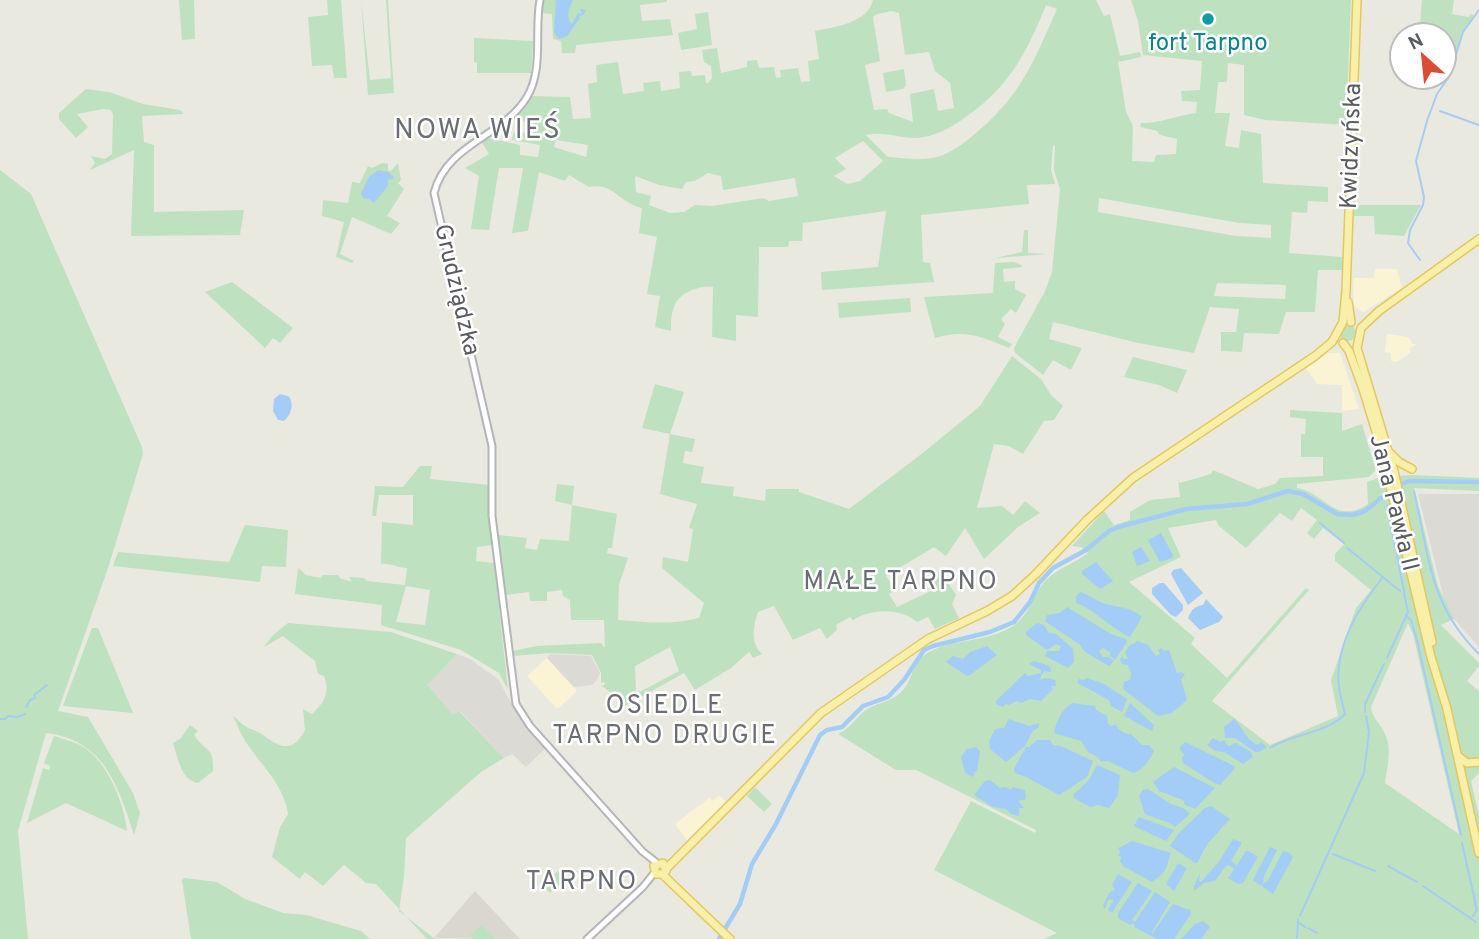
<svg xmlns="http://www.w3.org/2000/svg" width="1479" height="939" viewBox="0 0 1479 939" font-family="Overpass,sans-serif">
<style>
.commercial{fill:#faf4d5}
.industrial{fill:#dcdad4}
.education{fill:#dad8ce}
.green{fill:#bee1c0;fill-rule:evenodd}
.water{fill:#a3cdf7}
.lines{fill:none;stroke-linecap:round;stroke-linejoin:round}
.stream{stroke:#a3cdf7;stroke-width:2}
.canal{stroke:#a3cdf7;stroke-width:4.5}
.minor-casing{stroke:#b3b5ba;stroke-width:9}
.major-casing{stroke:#e4c75f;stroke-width:10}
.minor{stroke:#fff;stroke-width:5}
.major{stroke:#f8efa8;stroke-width:7}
.culture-dot{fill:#0f9aa8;stroke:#fff;stroke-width:2.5}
.labels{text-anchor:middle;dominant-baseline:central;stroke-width:5;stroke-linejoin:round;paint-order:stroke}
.culture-label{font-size:24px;fill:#0d838f;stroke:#fff}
.street-label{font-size:24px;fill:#595b60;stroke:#fff}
.neighbourhood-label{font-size:26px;letter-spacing:2px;fill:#6a6d72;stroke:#fff}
.quarter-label{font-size:28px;letter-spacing:2px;fill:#6a6d72;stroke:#fff}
</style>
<rect width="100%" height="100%" fill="#eae9e0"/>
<g class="commercial">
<path d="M1375,269h22l5,19 -39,24 -9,-6 -1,-28h21z"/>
<path d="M1387,334l21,3 5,7h4l-8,5 2,3 -14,10 -6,-1v-8l-6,-1z"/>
<path d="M1328,353h12l19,56 -17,2v-26l-25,-1 -11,-16z"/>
<path d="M547,658l30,33 -17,16 -4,1 -29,-32z"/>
<path d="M719,795l7,7 -39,38 -12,-16 34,-26 4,3z"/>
</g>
<g class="industrial">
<path d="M1418,494h61v153l-32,-36z"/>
<path d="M457,654l13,5 28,20 17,31 31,38 -20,19 -14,-13 -8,4 -44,-47 -7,5 -27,-31z"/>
<path d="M550,654l41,2 9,17 -3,7 -5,5 -18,2 -27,-29z"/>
</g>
<path class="education" d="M475,891l45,48 -86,-1z"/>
<g class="green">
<path d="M179,0h15l1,39 -13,1z"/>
<path d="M327,0h14l6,78h-13l-2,-13 -20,1 -4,-49 20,-2z"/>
<path d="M361,0l9,80 21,-2 -5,-78h2l6,93 -26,2z"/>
<path d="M543,0h124v2l-27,3 2,16 28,-2 3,16 -97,10 -1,8h-13l-1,-12 -8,-2 -1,-25 -12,-1z"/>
<path d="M873,0h223l8,16 6,-2 10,42 20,-4 1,5 -23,5 8,50 7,14 -1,35 22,1 2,-7 20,-1 1,-15 -17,-4 -3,-4 -17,-4 1,-4c15,1 39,-8 55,-10l1,-11 -15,-1 -1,-10 19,-1 2,-29 -59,-6 -5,-34 -7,-21h220l-5,125 -81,-5 -21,-5v-50l-16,-2 -1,19h-9l-3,31h15l-5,33 14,2 2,-18 20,4 2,49 65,4v15l-20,-1 -1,12 -15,-1 -3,41 53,4v13h-24l-3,42h-29l-7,22 -35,-1 -2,19 -21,-1v-19h15l3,-23 -29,-2 -16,46 -56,-10 -85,-21 -4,17 33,9 -11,22 -18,-10 -10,15 -28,-22 -1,-5 31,-57 7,-19 8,-83 -6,-19 1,-24 -2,-1 -2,25 4,14 -28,1 2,19 -108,11 2,47 7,1 4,19 -112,8 -1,-18 57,-5 8,-56 -83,12 -1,18h-13l-1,6h-29l-1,70 -22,-2v26l-24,-4 1,-50c-14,-2 -35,6 -39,20 -3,7 -3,17 -3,24l-16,-4 5,-31 -13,-2 10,-57 -18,-4 3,-25c-23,-5 -28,-26 -53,-21l-20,-12 -4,6 -26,-9 -11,59 -16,2 11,-65h-24l-10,62 -18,-1 8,-53 -14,-8 24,-14 -8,-13 7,-3 32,7v10l18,2 2,-12 -28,-5 2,-8 11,1 3,-9 -13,-8 16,-20 39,1 3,22 18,-1 -3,-34 9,-2 -1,-17 22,-3 5,32 21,-3 -1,-8 17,-2 1,10 19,-3 -1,-16 12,-1 1,5 13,-1 1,8h2l4,-5 -1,-12 -7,-4 -2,-12 15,-2 4,25 26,-6v-6l10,-1 2,8 15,-1 2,11 5,-1 -1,-7 18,-2 3,14 9,-1 -2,-20 11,-2 -4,-28c19,-4 53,-8 58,-31zM1046,5l11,4c-22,50 -36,86 -79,122 -12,11 -25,21 -41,26 -16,4 -33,1 -49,0l-22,-22c20,-5 38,6 58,2 16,-3 30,-11 43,-21 43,-30 60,-64 79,-111zM892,11l7,2 6,42 24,-3 6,19 15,12 4,25 -16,3 -4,-22 -24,5 3,28 -24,-9 -2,-4 -13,1 -9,-45 15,-4 -7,-44 4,-3zM556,140l32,5 -2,12 -32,-10zM863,141l20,20 -23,20 -13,3 -13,-8 12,-7 -11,-11zM708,173l13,3 2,14 72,-12 3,18 -29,5 -6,-3 -51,8 -17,-1 -11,7 -14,1 -21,-8 2,-9 -15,-4 -1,-16 24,9 23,4 4,-7 9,-1zM1099,198l140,25 32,2v13l-35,-2 -138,-24zM1217,283l69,2 -1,14 -71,-3z"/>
<path d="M1422,0h32l-2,14 16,3 3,-3 3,2 -12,16 -7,25 -11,-1v-21h-25z"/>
<path d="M708,12l4,33 -31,5 -3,-17 19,-4 -2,-15z"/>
<path d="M474,38l59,3 -2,32h-54v-10l-3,-1z"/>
<path d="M904,69l2,16 -3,4 -17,3 -3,-19z"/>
<path d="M86,89l23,3 34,12 37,6 4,4 -42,2 2,26 10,3v67l90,-2 -4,25 -109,1 3,-86 -44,20 5,-7 -4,-7 14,3 7,-5 1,-40 -2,-4 -8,-1 -26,5 11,13 -12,11 -17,-19v-6z"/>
<path d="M382,163l6,1v6l3,1 7,-8 3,17 -3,3 6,6 -17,27 13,7 -9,11 -39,-17 -12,37 14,7 -2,2 -16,-6 8,-35 -22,-6 1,-16 25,3 4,-21 8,1 8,-17 4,2z"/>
<path d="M0,170l31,24 111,253 1,7 -34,111 -51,146 30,6 45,76 7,20 -6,22c-16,-50 -30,-95 -88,-102l-28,98 10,108h-28z"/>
<path d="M1353,205h68l-17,31 -29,-2 -1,-18h-21z"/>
<path d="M1024,230h4v23l20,1 -53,4 27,-6z"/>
<path d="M1014,262l7,3 1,2 -19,2 1,13 11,-1v8l11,6 -10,18 -5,-4 -10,10 4,5 -7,13 14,7 -3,4c-28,-11 -44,-19 -74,-10l-11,-41 69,-4 2,-30z"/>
<path d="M232,282l61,46 -13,15 -7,-5 -8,10 -60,-56z"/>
<path d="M910,298l1,14 -72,6 -1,-15z"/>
<circle cx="1348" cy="333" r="8"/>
<path d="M1012,356l29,23 10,16 12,11 -9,14 -10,1 -21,33 -14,-8 -15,-2 -17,64 25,-2 11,9 12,-14 15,12 -22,14 -34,32 -19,-31 -19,28 -12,-9 -48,29 10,14 -7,4 8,13 32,-15 11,-22 16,25 -4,9 7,14 -24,11 -7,-12 -11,5c-17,-15 -46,-13 -64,-2l-3,-3 -14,8 1,5 -10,9 -7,-11 -27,12 -19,-34 -16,6c-5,16 -8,30 4,42l-9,4 -4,-6 -18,16 -36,22 -11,-17 -59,33 -5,-12 -6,1 -12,-9 3,-2 -1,-2 -3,1v-10l-9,-18 -42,-2 -37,3v-5l23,-5 65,-3 4,5 -1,-28h-33l-1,-20 -7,-4 -1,-6 -15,2v9h-17l-1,-9 -23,3 -8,-60 29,3 -2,10 12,2 3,-11 29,2 3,-36 -17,-4 2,-17 17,2 -2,19 45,9 -5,34h-4l-1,5 21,5 -9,27 -1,35c26,2 55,5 81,-2l5,-15 -42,-35 1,-11 25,5 5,-33 -4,-1 8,-24 -37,-10 10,-60 -28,-6 13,-44 29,8 -14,42 25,5 -3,13 -7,-1 -2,12 21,4 -3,16 33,4 -1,9 32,5 1,-12h33v3l50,17 75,-57 56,-46zM670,647l9,24 -43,23 -1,-28z"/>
<path d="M1133,357l54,13 -10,23 -18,-8 -35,-8z"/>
<path d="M1290,410l52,3v18l20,-7 13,44v3l-6,6 -72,7v4c29,5 38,38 71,16l-1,-22 14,-5 33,-2 65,3v13l-65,-3 24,98 16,33 -13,6 38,38v3l-12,15 12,10v82l-8,8 8,35v123h-435l13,-6 -123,-63 37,-69 64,32 1,-3 -120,-60h-20l-58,-36c13,-6 17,-16 28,-24 13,-9 26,-7 37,-20 9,-10 10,-28 23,-36 21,-14 57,-12 82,-25 24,-13 22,-33 39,-50 12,-11 28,-16 41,-26l-7,-6 -9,-1 32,-35 10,14 16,-5v-8l20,-12 30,-3 -2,-17 2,3 31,-9 2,-4 45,19 17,-5 5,-6 43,-2v-19h-22v-23h4l1,-15 -16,-2zM1301,508l16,12 -10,13 7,6 9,-11 21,16 -9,10v7l36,29 -15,18 -25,72 7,36 -68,29 -58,-44 97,-111 -3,-2 -79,90 -36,-34 4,-6 -66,-56 52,-25 -13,-29 48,-8 3,6 27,22 34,-35 12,8zM1408,623l5,11 46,200 -74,-51c2,-16 8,-36 -1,-51 -5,-10 -12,-14 -13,-25z"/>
<path d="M420,466h12l-2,13 60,6 3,60 -16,2 -1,14 18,2 14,127 -9,-17 -38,-23 -80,-25 1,-20 -87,-11 3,-26 8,7 14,3 3,-3h15l2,3 12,4 -3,-5 15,1 3,3 38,4 2,-17c-10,0 -16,-5 -26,-4l1,-42 31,3v-30h-34l-3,21h-4l3,-30 28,1zM406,586l24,4 -5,35 -29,-3z"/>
<path d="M245,525l43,5 -2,37 -24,-1 -2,16 -147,-16 5,-14 111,10z"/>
<path d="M288,623l103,9 66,22 -30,31 26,30 6,-4 45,47 -23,14 -75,66 -2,38 -5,35 36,28h-8l-51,-55 -10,-1 -22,-18 -21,21 -18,-14 -5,7 -28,-22 8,-30 8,-13c-4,-29 -27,-49 -43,-73 -5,-8 -8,-17 -12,-25 4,2 7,7 12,10 4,3 10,4 15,7 18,12 30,24 45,-3l-2,-21 9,5c13,-12 18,-21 12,-38l-6,-2 -3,-13 -32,-25 -19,11 8,-11z"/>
<path d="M92,628h6l35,85 -70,-7z"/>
<path d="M190,725l8,6 -4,4c12,18 20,11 19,36l-15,12c-18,-3 -20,-26 -25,-40l8,-5z"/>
<path d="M54,736c8,3 18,5 26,9 27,14 44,58 47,86l-61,-28 -39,20 16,-55 6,2 1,-4 -6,-3z"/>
<path d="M755,787l17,17 -8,8 -17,-16z"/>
<path d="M558,871l7,8 -15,14 -8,-8z"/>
<path d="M184,878l33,4 28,17 38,14 23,2 55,16 9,8h-179l-9,-59z"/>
<path d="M481,925l14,14h-21l-4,-4z"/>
</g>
<g class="water">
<path d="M556,0h17c-3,6 -8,18 -1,24l6,-11 4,1 -2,-5 6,1 -2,5 -5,1 1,2 -13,18 -8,3 -5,-6z"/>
<path d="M378,170l10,2 6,5 -2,3 -4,-1v7l-14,17 -5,-4 -6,-1 -2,-5 8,-16z"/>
<path d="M280,394l8,2c7,7 3,19 -4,25l-6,-1 -5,-9 1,-12z"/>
<path d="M1161,533l12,22 -1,3 -12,4 -12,-22z"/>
<path d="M1141,547l9,14 -13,5 -5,-14z"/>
<path d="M1096,562l17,19 -13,8 -18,-15v-3z"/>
<path d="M1181,568l22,25 -15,12 -17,-31 2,-4z"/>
<path d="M1160,583h4l19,22v5l-7,7 -5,-2 -19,-21v-6z"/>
<path d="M1081,592c8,3 14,8 22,11 14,5 27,3 39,14l-12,20c-17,-7 -39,-30 -54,-34v-7z"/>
<path d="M1206,599l17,18 -4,5 -19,8 -12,-12c3,-7 6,-12 15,-13z"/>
<path d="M1067,607l44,27 15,5 1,3 -12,18 -5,-4v-4l-7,-4 -4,3 4,6h6l5,4 -5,5 -24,-14 -6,-8 -34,-23 2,-6 13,-2z"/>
<path d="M1037,623l7,2 5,8 7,1 17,15 1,13 -6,6 -23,-12 2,-5h12l2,-5 -5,-2 -9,6 -21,-15v-3z"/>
<path d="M1138,641l10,4 8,11 4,-2 -2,-4 3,-2 3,3 5,-1 8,23 4,-1 4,3 -4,4 6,21 -15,13 -14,3 -35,-27 1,-7 6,-2 1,-7 -3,-8 -6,-1 -2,-4 2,-4 2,3h4l-3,-6 4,-7z"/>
<path d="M987,646l10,9 -27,20 -3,1 -21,-14 7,-6 10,3 7,-7z"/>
<path d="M1034,661l16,5 1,6 -7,-1 -5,9 7,-2 9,2 1,6h-5l2,3 -12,12 -11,-2 -9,4 -4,-2 -8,4 -3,-1 -3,3 -7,-3v-3l29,-28 3,3 13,-3v-3l-12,-6z"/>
<path d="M1087,678l17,6 23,15 -5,13 -11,-6 -2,-6 -32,-17 2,-4 5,1z"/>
<path d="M1072,703l23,3 1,4 11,6 1,8 3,2 5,-2c1,6 10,11 15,10l11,11h7l5,6c-4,9 -12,20 -21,22l-25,-12 -7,1 -2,-4 -11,-6 -7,-11 -27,-8c3,-13 7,-23 18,-30z"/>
<path d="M1130,703l24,22 -2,6 -28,-15z"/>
<path d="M1009,719l20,7 10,-3v4l-6,4 -8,15 -19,16 -16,-13 -1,-8 6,-12 9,-1z"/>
<path d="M1234,719c9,8 9,18 24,26l3,-3 6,5 -8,5h-4l-20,-14h-10l-1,-11z"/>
<path d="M1213,738l8,4 3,-2 4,6 8,-3 15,9 2,5 -10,7 -19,-12 -9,-1 -8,-6z"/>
<path d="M1037,740h13l3,5 8,1 32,15 -6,16 -28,18 -33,-18 -11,-4 -1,-4 12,-22h3z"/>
<path d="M1185,742l49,24 1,2 -15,17 -6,-2 -31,-20 -1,-7h3l-6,-8z"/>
<path d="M976,747l4,4 -3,20 -2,1 -2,5 -8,-4 -4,-16 6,-8z"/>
<path d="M1097,765l23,10 -2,20 -9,13 -11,-3 -8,2 -16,-9 -1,-3 16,-15z"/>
<path d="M1174,767l41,21 -20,21 -10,-4 -2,-5 -24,-9 -6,-9z"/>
<path d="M990,780l10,8 6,-1 5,3 1,-3 13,3 1,9 -8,2 6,7h-5v8l-8,-2 -5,-5 -13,-2 -19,-12 11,-14z"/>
<path d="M1148,789l23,15 14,5 5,5 -15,13c-10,-8 -20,-8 -30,-13l-6,-18 4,-6z"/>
<path d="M1211,806l19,13 -22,24 -11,20h-2l-25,-17 9,-13 26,-25z"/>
<path d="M1139,817l35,13 -8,11 -32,-15z"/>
<path d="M1233,839l8,3v2l-10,17 1,3 -6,2 -11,15 -11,2 -10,8v-5l6,-13 -1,8 2,1 19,-22z"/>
<path d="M1132,841l39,12c-6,17 -3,18 -19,29l-29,-16 -3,-5 2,-4 -4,-1 2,-4 -2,-4z"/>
<path d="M1270,847l7,3 -13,26 -1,7 4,-1 16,-31 7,2 3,4 -20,37 -20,-14z"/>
<path d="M1246,851h3l9,6 -15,26 -5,1 -10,-6z"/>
<path d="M1178,863l9,5 -13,23 -8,-7z"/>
<path d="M1118,874l14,8 -20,31 -4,-3 6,-11 -6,1 -3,9 -2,-3 6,-13 6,-4 -3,-4z"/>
<path d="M1138,883l14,8 -20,29 3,2 20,-30 15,10 -18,30v2l21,-30 17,6 1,4 -17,25h-17l-23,-12 1,-2 -3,-2 -2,2 -12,-7v-5z"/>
<path d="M1203,921l7,6 -9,12h-20l14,-15z"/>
</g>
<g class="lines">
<g class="stream">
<path d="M1440,111l39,14"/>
<path d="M1420,260l-12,-17 2,-13 13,-25 1,-8 -8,-36 11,-40 10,-27 12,-17 14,-45 16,-22"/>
<path d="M1414,491c15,64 15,114 65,163"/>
<path d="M1387,506l18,90"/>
<path d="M1320,523l24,20"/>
<path d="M1383,577l17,14"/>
<path d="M1406,616l5,4 6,20 44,195"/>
<path d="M1387,658l21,-46 -4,-18"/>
<path d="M26,707l4,-7 5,-2 -1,-3 13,-10"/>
<path d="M1365,712v-8l19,-40"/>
<path d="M0,719h5l3,-3 10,1 7,-3"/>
<path d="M1270,748c21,-14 58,-15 75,-34 -2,-9 -5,-18 -6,-27 -5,-41 20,-80 44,-110l-36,-29"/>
<path d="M1462,843l15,67 -4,6"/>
<path d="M1333,854l42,17"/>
<path d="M1388,866l29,16"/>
<path d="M1423,886l53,36"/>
<path d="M1300,916l64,-143 5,-41 -3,-16"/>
<path d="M1299,923l6,4"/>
<path d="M1308,928l9,5"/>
<path d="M1297,939l1,-20"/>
</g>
<g class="canal">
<path d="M1231,864l4,3"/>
<path d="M719,939l21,-35 12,-40 24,-40 44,-89 7,-5 15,-3 21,-21 25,-9 16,-17 20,-30 9,-4 57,-14 24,-10 16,-20 9,-19 14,-15 33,-18 23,-19 13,-5 64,-17 61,-5 41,-13 15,3 34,20 16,1 12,-4 30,-24 14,-6 70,1"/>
</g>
<g class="minor-casing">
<g id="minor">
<path d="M540,0c-6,30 4,69 -13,97 -24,40 -80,46 -93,96l58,253v70l24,188 14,22 112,125 15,12"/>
<path d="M587,939l55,-51 13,-16"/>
</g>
</g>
<g class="major-casing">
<g id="major">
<path d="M1348,302l3,20"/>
<path d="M1343,343l6,8 14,38 18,59 50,209 16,52 32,144"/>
<path d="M1390,453l9,9 13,7"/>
<path d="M1432,642l-38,-171 -37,-123 4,-20 18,-17 100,-72"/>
<path d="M1458,756l9,7 12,-1"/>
<path d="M667,868l154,-155 107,-74 59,-28 25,-15 23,-21 52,-55 46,-42 182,-122 17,-14 11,-20 3,-31 11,-291"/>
<path d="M664,874h-8l-2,-8 9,-3 3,8"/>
<path d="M663,875l67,64"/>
</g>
</g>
<use href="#minor" class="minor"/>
<use href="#major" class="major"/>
</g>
<circle class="culture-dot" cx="1208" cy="19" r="7"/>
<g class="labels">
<g class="culture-label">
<text x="1208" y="44">fort Tarpno</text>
</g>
<g class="street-label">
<text transform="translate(1352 146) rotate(-88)">Kwidzyńska</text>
<text transform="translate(456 290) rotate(77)">Grudziądzka</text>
<text transform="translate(1393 503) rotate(76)">Jana Pawła II</text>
</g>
<g class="neighbourhood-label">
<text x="901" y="582">MAŁE TARPNO</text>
<text x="665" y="706">OSIEDLE<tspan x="665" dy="30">TARPNO DRUGIE</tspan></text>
<text x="582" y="882">TARPNO</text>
</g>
<g class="quarter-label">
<text x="478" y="131">NOWA WIEŚ</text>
</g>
</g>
<g transform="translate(1423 56) rotate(333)"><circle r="33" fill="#ffffff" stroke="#bdbdbf" stroke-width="2"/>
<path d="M0-5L12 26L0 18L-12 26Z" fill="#d94d37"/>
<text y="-10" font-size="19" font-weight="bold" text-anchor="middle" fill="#595b60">N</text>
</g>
</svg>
